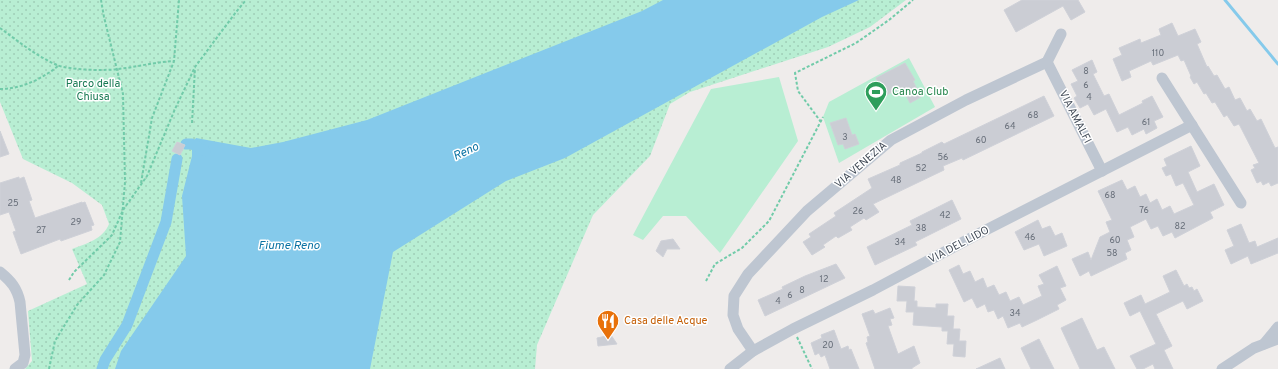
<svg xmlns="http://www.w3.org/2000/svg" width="1278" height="369" viewBox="0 0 1278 369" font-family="Overpass,sans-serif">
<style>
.grass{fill:#b8eed3}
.park{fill:url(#park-dots)}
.water{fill:#85caeb}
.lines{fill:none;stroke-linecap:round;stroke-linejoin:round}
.stream{stroke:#85caeb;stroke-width:3}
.canal{stroke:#85caeb;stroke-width:11}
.building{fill:#cbcdd4;stroke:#cfd1d8}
.path{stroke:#71cba9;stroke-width:2;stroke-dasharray:3 2;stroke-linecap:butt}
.minor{stroke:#bec6d1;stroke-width:11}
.labels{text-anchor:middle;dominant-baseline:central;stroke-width:3;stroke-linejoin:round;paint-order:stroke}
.number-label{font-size:9px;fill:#666d78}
.park-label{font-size:11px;fill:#167952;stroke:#fff}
.leisure-label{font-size:11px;fill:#27864d;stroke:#fff;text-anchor:start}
.street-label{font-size:11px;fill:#444d59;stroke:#fff}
.food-label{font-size:11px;fill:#c56008;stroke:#fff;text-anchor:start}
.water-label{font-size:12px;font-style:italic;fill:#0c73a4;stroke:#fff}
</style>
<defs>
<pattern id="park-dots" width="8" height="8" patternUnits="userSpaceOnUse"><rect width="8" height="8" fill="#b8eed3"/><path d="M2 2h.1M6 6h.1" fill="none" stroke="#9fceb7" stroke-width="1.8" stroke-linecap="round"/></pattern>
</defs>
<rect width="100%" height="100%" fill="#efeceb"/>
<g class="grass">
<path d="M909,58l26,49 -96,56 -16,-46 6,-15z"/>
<path d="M779,77l19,64 -78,112 -34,-37h-23l-20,24 -10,-5 78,-146z"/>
</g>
<path class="park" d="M0,0h906l-36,27 -42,20 -138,45 -20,12 -20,52 -57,59 -56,130 -2,24h-510l7,-8 -4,-50 59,-27 -15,-35c14,-5 31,-10 37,-25l-7,-19 -30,-22 -49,-24 -23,-57z"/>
<path class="water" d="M663,0h196l-37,17 -257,141 -59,23 -113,71 -23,117h-255l6,-18 65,-95 -4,-60 10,-40v-12l4,-6 55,10 32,-6 84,-22 275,-109z"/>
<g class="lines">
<path class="stream" d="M1225,0l53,64"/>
<g class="canal">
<path d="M186,144h6l13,7"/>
<path d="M102,369l3,-9 22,-35 39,-103 11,-63"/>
</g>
</g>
<g class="building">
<path d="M1022,0h56l7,12 -14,8 -8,-14 -47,26 -12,-22z"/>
<path d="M1172,23l6,13 17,-7 6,13 -4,2 10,23 1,-1 6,10 3,-1 8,14 4,-2 6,13 5,-2 7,13 3,-2 7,12 4,-2 14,29 3,-1v36l-7,3 -2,-4 -6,3 -2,-4 -4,2 -6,-13 4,-2 -2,-3 6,-2 -20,-39 -5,2 -7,-11 -3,2 -9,-15 -3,1 -6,-10 -2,1 -7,-12 -3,2 -4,-7 1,-1 -7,-16 -3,1 -3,-6 -25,10 -2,-4 -22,10 2,6 -9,4 -9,-22 9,-4 -3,-7 21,-9 1,4 20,-8 -2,-6z"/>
<path d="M1092,60l5,12 -4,2 11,22 5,-2 10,21 24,-12 -1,-2 10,-5 11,21 -9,4 3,7 -11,6 -2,-5 -12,6 -4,-8 -11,5 -11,-23 -12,6 -6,-11 -8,4 -6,-10 3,-2 -6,-12 7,-3 -6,-11z"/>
<path d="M905,63l10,17 -2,1 8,16 -11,6 -8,-16 -17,9 -9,-18z"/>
<path d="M1044,96l10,20 -91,44 -1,-2 -19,8 1,4 -71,34 6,8 -13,8 -2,-2 -14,9 2,3 -14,8 -2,-2 -13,9 2,2 -13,8 -9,-13 8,-5 -2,-3 27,-18 -2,-3 38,-25 -4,-9 32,-14v-2l22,-10v-1l20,-10 2,2z"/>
<path d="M846,118l6,17 3,-1 4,10 -14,5 -2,-5 -5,1 -8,-22z"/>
<path d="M0,131l9,23 -9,3z"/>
<path d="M177,142l8,3 -5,10 -8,-4z"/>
<path d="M1191,146l9,20 -12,6 9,20 17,-8 10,21 -14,7 3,6 -38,20 -3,-6 -9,4 -5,-10 -7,3 -5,-10 -16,8 4,10 -7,3 4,10 -6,3 2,6 -36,17 -2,-5 -9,5 -8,-17 16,-7 3,8 9,-23 10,-5 -4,-10 6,-2 -14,-29 24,-11 5,10 8,-4 5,11 6,-3 4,9 7,-4 5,11 8,-4 4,8 20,-9 -11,-22 -7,3 -5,-12 -5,2 -4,-8 5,-2 -3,-7z"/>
<path d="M19,177v2l5,-2 8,23 -3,1 6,17 47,-16v1l3,-1 9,23 -3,1 1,4 -31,11 -1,-2 -39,15 -8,-22 3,-1 -7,-19 -9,3v-32z"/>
<path d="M952,200l9,19 -46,23 2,3 -42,20 -8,-18 45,-22 -2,-4z"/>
<path d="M1038,220l4,9 8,-3 5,10 7,-3 5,13 -23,10 -5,-12 -15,6 -9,-18z"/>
<path d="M1241,224l8,19 6,-2 2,6 21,-9v15l-27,11 -3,-8 -17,8 -6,-14 9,-4 -7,-16z"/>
<path d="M673,239l7,10h-13l-4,8 -7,-6 5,-10z"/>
<path d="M836,264l9,14 -80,38 -7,-16 25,-11 -1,-2 23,-11z"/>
<path d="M959,265l4,9 7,-3 5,11 8,-4 4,10 7,-3 5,10 7,-3 4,9 9,-4 4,8 19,-9 -4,-10 6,-2 -5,-9 18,-9 9,20 -6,2 6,12 -9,5 2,4 -22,11 -15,7 -2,-4 -12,5 -5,-12 -5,3 -4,-9 -6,2 -3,-8 -8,4 -5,-10 -8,4 -15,-32z"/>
<path d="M1176,270l8,16 3,-2 2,4 3,-1 2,4 3,-2 6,12 -16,8 -4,-8 -27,13 16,32 -8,4 9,19h-18l-2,-5 -10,5h-6l-7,-13 26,-12 -16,-33 -10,5 -6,-13 17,-8 4,9 25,-12 -7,-16z"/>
<path d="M898,286l17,1 -1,14h3v6l19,1v-4h12l-1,12h7l-1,13h7l-1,12h7l-1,16 -12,-1 1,-12h-7l1,-13h-6v-4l-29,-2 1,-13h-8l1,-11h-10z"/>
<path d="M890,308l4,10 -4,1 2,6 -4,1 10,28 16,-8 6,17 -8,5v1h-37l-9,-26 2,-1 -1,-5 3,-1 -8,-22 11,-4 2,4z"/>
<path d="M1082,318l15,32 7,-3 11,22h-35l-19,-41z"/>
<path d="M834,330l7,19 7,-3 1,4 2,-1 8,20h-29l-5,-14 -4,2 -2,-4 -4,2 -4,-12 11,-5 -1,-3z"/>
<path d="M611,335l6,9 -19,2 -1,-8z"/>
<path d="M1039,339l15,30h-23l-10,-21z"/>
<path d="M1000,358l5,11h-29z"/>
</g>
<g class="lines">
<g class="path">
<path d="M0,28c18,13 36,28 57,37 12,5 48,6 61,4 19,-2 37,-7 56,-8"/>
<path d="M0,89c21,0 42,-10 58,-23"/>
<path d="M821,122l-23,-31 -3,-18 61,-30 33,-23 24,-20"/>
<path d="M192,123l3,-55"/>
<path d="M141,183l11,-65 22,-57 5,-61"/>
<path d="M69,280l5,-8 38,-37 11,-25 24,-34 28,-67 20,-42 41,-55 10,-12"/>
<path d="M706,281l9,-17 27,-16 27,-27 54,-104"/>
<path d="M797,337l15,32"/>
<path d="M49,369l6,-28 22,-36 27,-30 16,-33 5,-60 -2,-88 -19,-77 -3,-17"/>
</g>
<g class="minor">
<path d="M1047,62l55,109"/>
<path d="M1162,78l79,125"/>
<path d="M0,272c11,9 17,16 20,30l5,53 -2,8 -8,6"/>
<path d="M1264,344l14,-17"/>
<path d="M753,351l-15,-22 -5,-14 1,-19 14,-22 59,-63 84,-71 75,-40 81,-38 14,-28"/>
<path d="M730,369l23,-18 40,-22 80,-39 109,-58 210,-107"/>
<path d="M1222,369l32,-21 24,-9"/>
</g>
</g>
<defs>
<g id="stadium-pin" transform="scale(1.15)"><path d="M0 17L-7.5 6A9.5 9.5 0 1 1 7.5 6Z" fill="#2e9e5b" stroke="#fff"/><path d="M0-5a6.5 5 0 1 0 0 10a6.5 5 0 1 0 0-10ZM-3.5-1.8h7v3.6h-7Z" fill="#fff"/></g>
<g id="restaurant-pin" transform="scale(1.15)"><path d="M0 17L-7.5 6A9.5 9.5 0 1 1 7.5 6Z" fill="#e8710a" stroke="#fff"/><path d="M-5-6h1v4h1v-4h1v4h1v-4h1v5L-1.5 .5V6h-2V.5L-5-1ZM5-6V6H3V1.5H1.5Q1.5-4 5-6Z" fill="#fff"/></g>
</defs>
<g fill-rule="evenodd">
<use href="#stadium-pin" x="876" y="92"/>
<use href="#restaurant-pin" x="608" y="321"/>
</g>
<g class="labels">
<g class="number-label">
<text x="1158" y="53">110</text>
<text x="1086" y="71">8</text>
<text x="1086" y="85">6</text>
<text x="1089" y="97">4</text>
<text x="1033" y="115">68</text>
<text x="1146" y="122">61</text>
<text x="1010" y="126">64</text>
<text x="845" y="137">3</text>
<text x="981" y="140">60</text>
<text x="943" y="157">56</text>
<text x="921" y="168">52</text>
<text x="896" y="180">48</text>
<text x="1110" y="195">68</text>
<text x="13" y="203">25</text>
<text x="1144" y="210">76</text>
<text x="858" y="211">26</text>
<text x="945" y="215">42</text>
<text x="76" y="222">29</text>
<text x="1180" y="226">82</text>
<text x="921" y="228">38</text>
<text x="41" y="230">27</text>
<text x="1030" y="237">46</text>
<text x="1115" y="240">60</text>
<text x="900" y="242">34</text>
<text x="1112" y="253">58</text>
<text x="824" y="279">12</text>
<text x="802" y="290">8</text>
<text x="790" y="295">6</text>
<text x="778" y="301">4</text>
<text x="1015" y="313">34</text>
<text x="828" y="345">20</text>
</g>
<g class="park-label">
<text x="93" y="84">Parco della<tspan x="93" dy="13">Chiusa</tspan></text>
</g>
<g class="leisure-label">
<text x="892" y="92">Canoa Club</text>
</g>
<g class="street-label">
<text transform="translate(1075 117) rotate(63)">VIA AMALFI</text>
<text transform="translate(861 165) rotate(-41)">VIA VENEZIA</text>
<text transform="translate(959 245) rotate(-28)">VIA DEL LIDO</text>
</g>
<g class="food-label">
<text x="624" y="321">Casa delle Acque</text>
</g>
<g class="water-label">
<text transform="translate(466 152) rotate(-25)">Reno</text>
<text x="289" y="246">Fiume Reno</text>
</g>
</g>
</svg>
